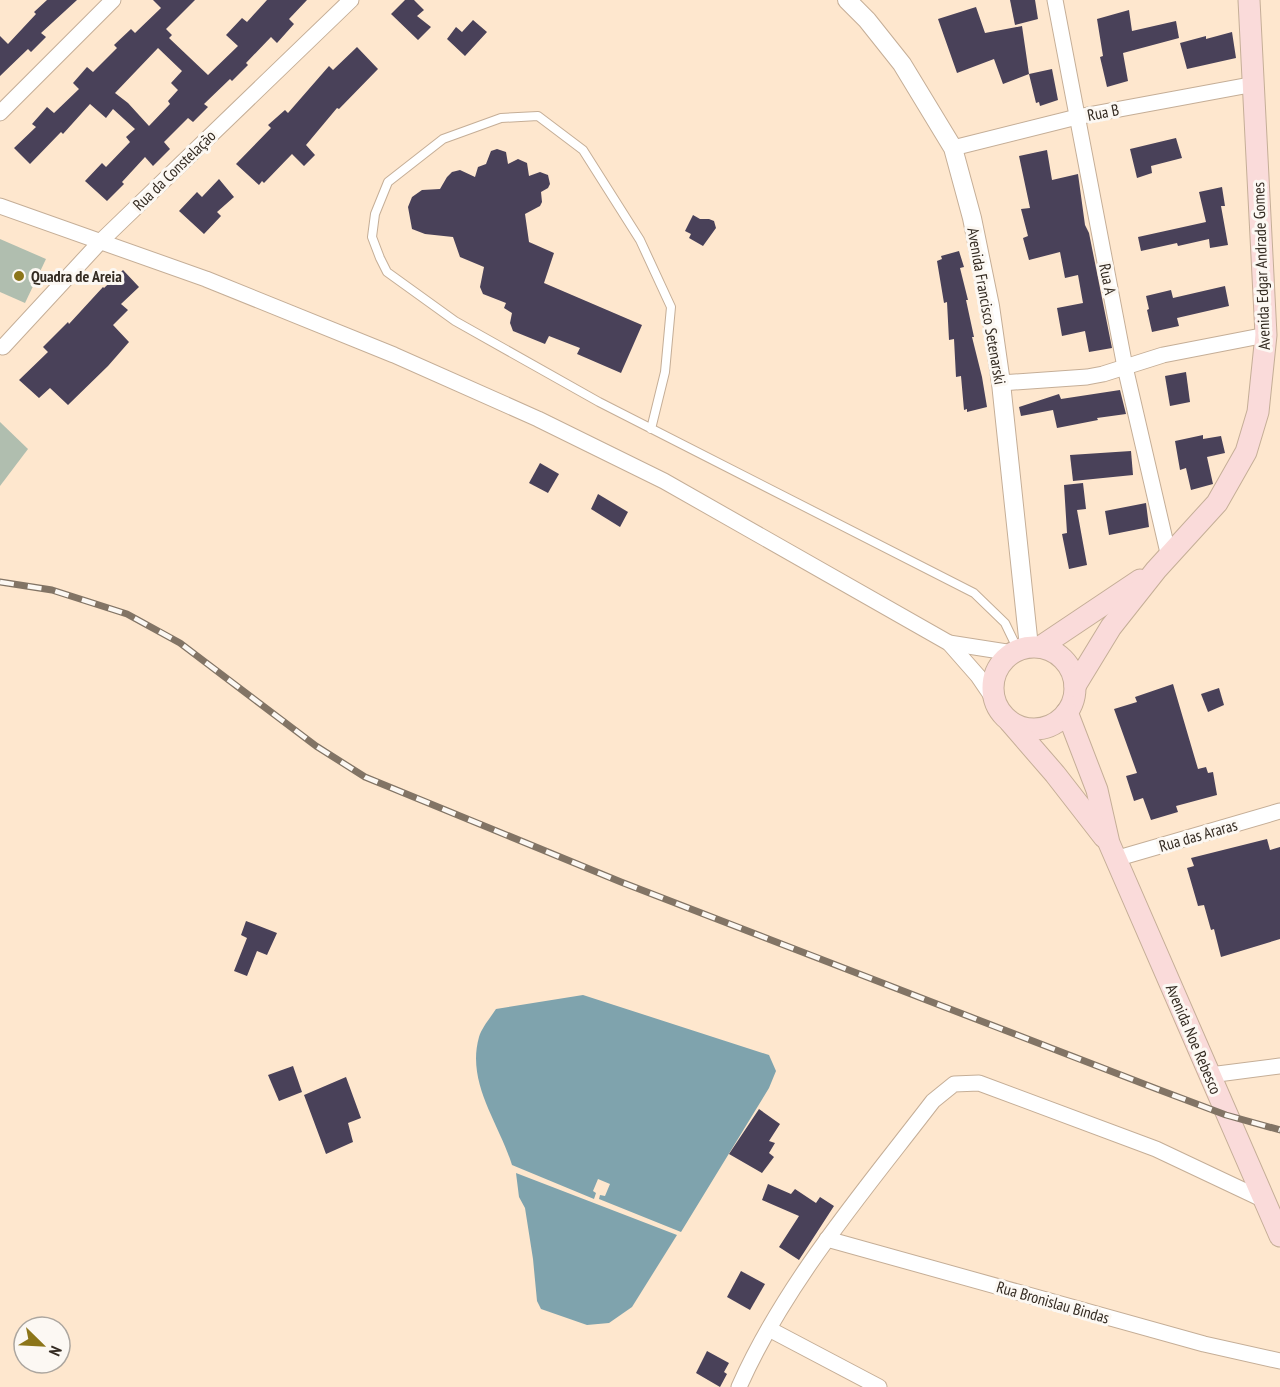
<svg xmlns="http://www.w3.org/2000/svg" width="1280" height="1387" viewBox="0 0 1280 1387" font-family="'PT Sans Narrow',sans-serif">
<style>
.green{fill:#b0beaf}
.water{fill:#7fa3ad}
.building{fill:#494159;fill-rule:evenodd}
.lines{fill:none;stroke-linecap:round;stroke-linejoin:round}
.service-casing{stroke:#c5ae97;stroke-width:10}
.minor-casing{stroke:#c5ae97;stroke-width:17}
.tertiary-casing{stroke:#c5ae97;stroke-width:20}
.secondary-casing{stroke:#c5ae97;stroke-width:23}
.service{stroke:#fff;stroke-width:8}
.minor{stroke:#fff;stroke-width:15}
.tertiary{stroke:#fff;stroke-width:18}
.secondary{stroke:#fadbda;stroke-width:21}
.rail-casing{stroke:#827465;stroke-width:7}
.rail{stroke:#fcf8f3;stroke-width:4.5;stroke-dasharray:14;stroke-linecap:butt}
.poi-dot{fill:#8c7519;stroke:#fcf8f3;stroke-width:2}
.labels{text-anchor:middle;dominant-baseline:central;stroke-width:6;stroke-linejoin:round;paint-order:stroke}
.street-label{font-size:16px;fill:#342b22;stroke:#fcf8f3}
.poi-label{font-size:16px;font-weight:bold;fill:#342b22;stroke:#fcf8f3;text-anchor:start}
</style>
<rect width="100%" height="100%" fill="#fee7ce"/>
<g class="green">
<path d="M0,239l46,20 -21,44 -25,-11z"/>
<path d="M0,422l28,27 -28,37z"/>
</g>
<g class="water">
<path d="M583,995l186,60 7,16 -7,17 -88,144 -82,-33 1,-4 5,1 5,-12 -12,-5 -5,12 3,2 -2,6 -82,-34c-13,-42 -46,-82 -33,-128 3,-10 12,-20 17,-28z"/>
<path d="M516,1173l161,62 -45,72 -23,16 -22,2 -46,-16 -4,-8 -4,-42 -8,-51 -6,-11z"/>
</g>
<g class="building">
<path d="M47,0h30l-36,33 5,4 -15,15 -3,-3 -28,27v-40l8,8 28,-30 -2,-2z"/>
<path d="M153,0h42l-29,29 6,6 -3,3 39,37 30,-29 -12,-11 16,-17 5,4 20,-22h40l-18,19 5,5 -17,19 -6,-6 -25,26 2,2 -16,16 -2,-2 -26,25 4,3 -15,15 -5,-4 -24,24 6,7 -17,17 -8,-9 -23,25 2,2 -17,17 -22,-20 17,-18 4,4 24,-25 -4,-5 9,-8 -22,-20 -7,9 -16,-14 -27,30 -2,-2 -31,32 -16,-16 22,-21 -4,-3 15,-17 7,6 25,-24 -6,-6 14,-16 6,5 24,-24 -3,-3 17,-16 4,4 26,-25zM158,48l24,23 -11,12 7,7 -10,11 2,3 -21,22 -21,-23 -13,-10z"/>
<path d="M405,0h9l10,10 -7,6 14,11 -13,13 -27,-26z"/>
<path d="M1010,0h25l3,19 -23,6z"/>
<path d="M976,7l9,26 37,-7 7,48 -26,10 -9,-25 -37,14 -19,-54z"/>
<path d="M1129,10l3,21 44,-10 3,17 -56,15 5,28 -21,6 -7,-30 3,-1 -6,-37z"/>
<path d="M473,20l14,12 -22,24 -18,-17 9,-12 6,5z"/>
<path d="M1232,32l4,26 -49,11 -7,-26 26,-7v3z"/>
<path d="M357,47l21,22 -39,40 -2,-1 -31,37 9,10 -11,11 -12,-12 -28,29 -2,-2 -3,4 -23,-21 35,-36 -3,-3 17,-15 3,3 41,-47 4,4z"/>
<path d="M1052,69l6,31 -18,6 -1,-4 -3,1 -7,-29z"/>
<path d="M1176,138l6,20 -31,8 1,7 -15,5 -7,-29z"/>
<path d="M497,149l9,3 2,12 10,-5 9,4 2,13 11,-4 8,3 2,9 -2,4 -7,4 1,10 -2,4 -15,8 4,28 25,11 -10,30 98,42 -21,48 -44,-19 3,-6 -31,-12 -4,8 -32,-13 -3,-8 2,-10 -8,-5 2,-5 -23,-9 -3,-7 4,-20 -24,-10 -7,-20 -28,-3 -13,-5 -4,-22 4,-10 10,-7 18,-1 7,-12 5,-5 8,-2 15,7 3,-10 8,-3 5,-13z"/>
<path d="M1047,150l5,30 26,-6 7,51 4,8 23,115 -23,4 -4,-21 -23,5 -5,-28 26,-5 -5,-28 -13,3 -5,-26 -31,8 -6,-22 5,-2 -7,-27 9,-1 -11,-52z"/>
<path d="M219,179l15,18 -17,15 4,4 -17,18 -25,-23 18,-19 5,5z"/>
<path d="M1222,187l3,19h-4l7,39 -18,3 -1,-9 -31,7 -1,-3 -36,8 -3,-14 68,-15 -7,-30z"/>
<path d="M693,215l7,4h9l5,2 2,7 -13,18 -14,-8 2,-4 -6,-3z"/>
<path d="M959,251l5,16 -4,1 8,32h-2l8,37h-2l10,40 5,30 -20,5v-3l-3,1 -3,-34 -5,1 -2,-38 -5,1 -2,-38 -3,1 -7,-42 5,-2 -1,-3z"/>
<path d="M123,270l16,17 -18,17 7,6 -15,15 16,17 -21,24 -40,39 -18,-17 -11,10 -20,-18 29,-28 -5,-5 25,-25 1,2 34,-37 1,1z"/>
<path d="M1225,286l4,20 -52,12 2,8 -27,6 -5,-22 2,-1 -3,-13 25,-6 2,8z"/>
<path d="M1186,372l4,30 -20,4 -5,-30z"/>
<path d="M1120,390l6,24 -29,4 1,2 -41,8 -4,-18 -32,6 -2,-9 40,-13 2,5z"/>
<path d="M1203,435v4l18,-3 4,17 -18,4 6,27 -22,6 -5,-22 -6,2 -5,-29z"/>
<path d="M1131,451l2,24 -60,6 -3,-26z"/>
<path d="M540,463l19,11 -11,19 -19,-10z"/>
<path d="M1083,483l3,26 -9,1 10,55 -18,4 -7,-35 5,-1 -3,-48z"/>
<path d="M598,494l30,18 -8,15 -29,-18z"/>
<path d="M1146,503l3,24 -40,8 -4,-24z"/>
<path d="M1173,684l25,85 8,-2 2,6 5,-1 4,23 -41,11 2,6 -27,8 -8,-22 -9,3 -8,-25 11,-3 -23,-64 23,-7 -2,-5z"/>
<path d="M1219,688l5,17 -16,7 -7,-18z"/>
<path d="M1267,839l3,11 10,-3v92l-59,18 -7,-28 -3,1 -7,-25 -6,1 -11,-38 7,-2 -3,-8z"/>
<path d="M246,921l31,12 -10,22 -10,-4 -10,25 -13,-5 13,-33 -6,-3z"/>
<path d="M293,1066l9,26 -23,9 -11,-26z"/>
<path d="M346,1077l15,41 -13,5 5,19 -27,12 -22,-59z"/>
<path d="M759,1109l21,15 -11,17 6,2 -6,10 5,4 -12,16 -33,-19z"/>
<path d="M768,1184l23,10 4,-5 21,14 4,-6 14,9 -35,54 -20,-13 20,-31 -37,-16z"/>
<path d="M741,1271l24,13 -15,26 -23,-13z"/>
<path d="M707,1351l22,12 -5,9 3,2 -7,13 -24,-14z"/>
</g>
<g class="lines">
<g class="service-casing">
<path id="service" d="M651,429l14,-57 6,-65 -31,-67 -57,-90 -45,-34 -37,2 -58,21 -55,43 -13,32 -3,23 8,21 7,14 68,49 144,81 375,191 31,30 13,27"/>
</g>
<g class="minor-casing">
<g id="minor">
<path d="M1055,0l70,367 44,190"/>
<path d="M0,113l113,-113"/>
<path d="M953,148l124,-31 178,-33"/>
<path d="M0,206l206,73 188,76 144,64 126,62 285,162 29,33 17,25"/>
<path d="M3,347l97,-105 251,-242"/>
<path d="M1001,383l86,-6 16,-3 60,-19 103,-20"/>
<path d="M949,643l64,10"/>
<path d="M1115,859l165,-48"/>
<path d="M1210,1075l70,-9"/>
<path d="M827,1239l377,105 76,17"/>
<path d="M769,1329l110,58"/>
<path d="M739,1387c46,-104 125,-196 194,-286l21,-17 25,-1 177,66 108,51"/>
</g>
</g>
<g class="tertiary-casing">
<path id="tertiary" d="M847,0l20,20 35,44 51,84 19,70 18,88 11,77 28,264"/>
</g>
<g class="secondary-casing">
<g id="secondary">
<path d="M1040,647l100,-67"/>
<circle cx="1034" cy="688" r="41"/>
<path d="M1075,686l36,-59 45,-57 61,-67 29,-51 12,-40 8,-77 -17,-335"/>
<path d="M1067,712l30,78 12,53 171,393"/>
<path d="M1010,722l45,52 49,63"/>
</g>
</g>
<use href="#service" class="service"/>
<use href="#minor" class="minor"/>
<use href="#tertiary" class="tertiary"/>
<use href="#secondary" class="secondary"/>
<g class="rail-casing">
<path id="rail" d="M0,582l52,8 75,24 53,29 136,103 49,31 256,105 536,207 69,26 54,15"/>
</g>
<use href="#rail" class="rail"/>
</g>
<circle class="poi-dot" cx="19" cy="276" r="6"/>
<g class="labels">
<g class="street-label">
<text transform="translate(1103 112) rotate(-11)">Rua B</text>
<text transform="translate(174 170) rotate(-44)">Rua da Constelação</text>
<text transform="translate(1261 266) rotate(-92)">Avenida Edgar Andrade Gomes</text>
<text transform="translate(1108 279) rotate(79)">Rua A</text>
<text transform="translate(987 306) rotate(80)">Avenida Francisco Setenarski</text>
<text transform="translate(1198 835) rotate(-16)">Rua das Araras</text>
<text transform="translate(1194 1039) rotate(67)">Avenida Noe Rebesco</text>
<text transform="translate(1053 1302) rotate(16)">Rua Bronislau Bindas</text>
</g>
<g class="poi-label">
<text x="31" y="276">Quadra de Areia</text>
</g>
</g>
<g transform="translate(42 1345) rotate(114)"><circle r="28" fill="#fcf8f3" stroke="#aca69f" stroke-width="1.5"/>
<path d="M0-4.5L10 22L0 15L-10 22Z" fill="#8c7519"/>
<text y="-9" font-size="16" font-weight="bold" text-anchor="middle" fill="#342b22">N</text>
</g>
</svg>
